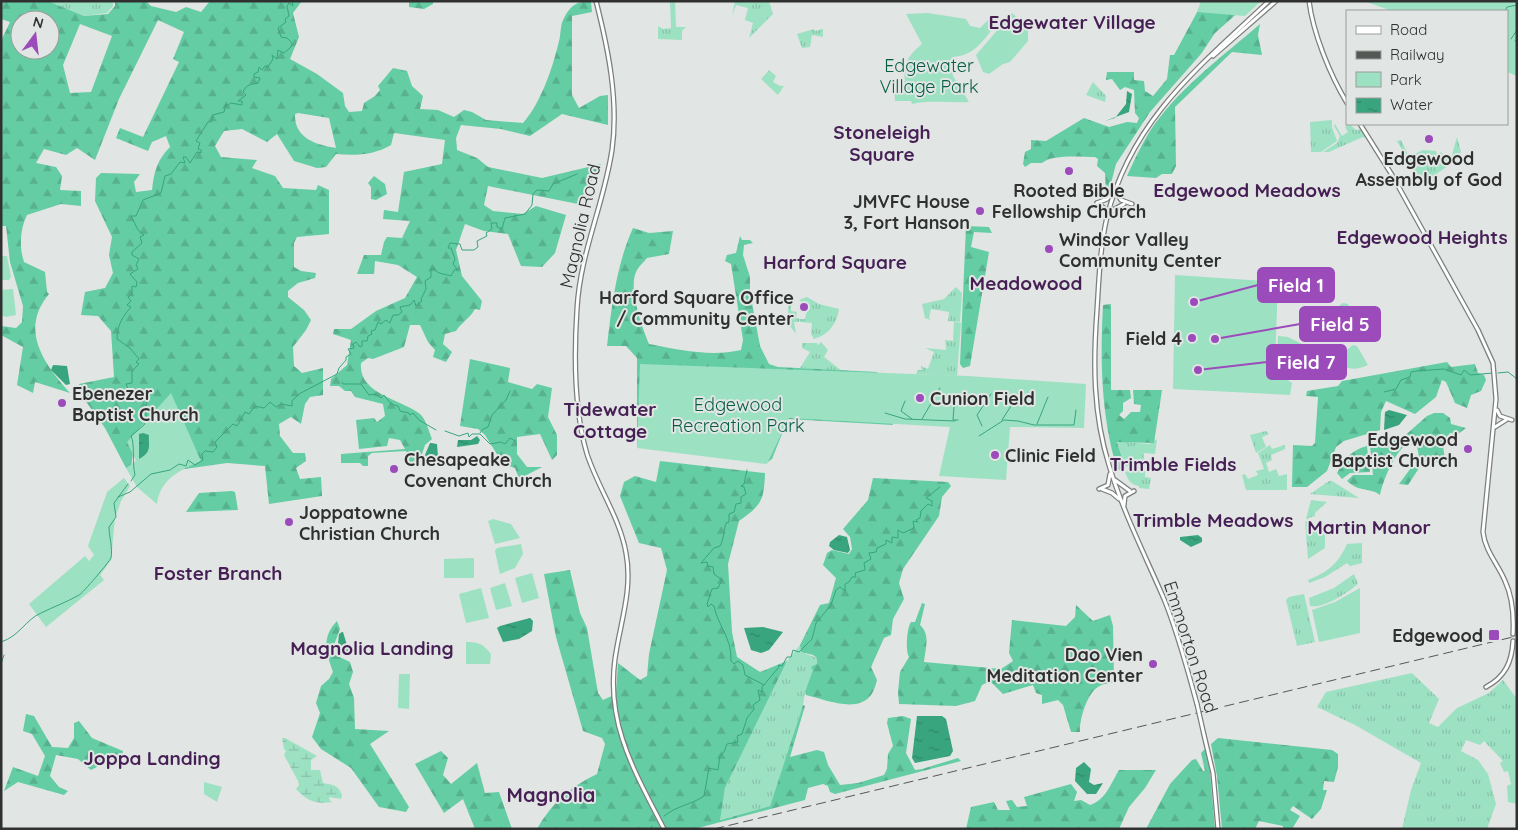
<svg xmlns="http://www.w3.org/2000/svg" width="1518" height="830" viewBox="0 0 1518 830" font-family="Quicksand,sans-serif">
<style>
.grass{fill:url(#grass-tufts)}
.forest{fill:url(#forest-firs);fill-rule:evenodd}
.wetland{fill:url(#wetland-marsh)}
.park{fill:#9de1c3}
.water{fill:url(#water-ripples)}
.lines{fill:none;stroke-linecap:round;stroke-linejoin:round}
.stream{stroke:#38a57e;stroke-width:1}
.secondary-casing{stroke:#7b7f7d;stroke-width:5.5}
.secondary{stroke:#fff;stroke-width:3}
.rail{stroke:#565856;stroke-width:1;stroke-dasharray:10 5;stroke-linecap:butt}
.secondary-bridge-casing{stroke:#7b7f7d;stroke-width:5.5;stroke-linecap:butt}
.secondary-bridge{stroke:#fff;stroke-width:3}
.poi-dot{fill:#9c4bbb;stroke:#e1e5e3;stroke-width:2}
.labels{text-anchor:middle;dominant-baseline:central;stroke-width:4;stroke-linejoin:round;paint-order:stroke}
.park-label{font-size:18px;fill:#065e44;stroke:#e1e5e3}
.poi-label{font-size:18px;font-weight:bold;fill:#2f302f;stroke:#e1e5e3;text-anchor:end}
.street-label{font-size:18px;fill:#2f302f;stroke:#e1e5e3}
.neighbourhood-label{font-size:19px;font-weight:bold;fill:#461f55;stroke:#e1e5e3}
.quarter-label{font-size:20px;font-weight:bold;fill:#461f55;stroke:#e1e5e3}
.leader{fill:none;stroke:#9c4bbb;stroke-width:2}
.callout-dot{fill:#9c4bbb;stroke:#e1e5e3;stroke-width:2}
.callout{fill:#9c4bbb;stroke:#9c4bbb;stroke-width:2}
.callout-label{font-size:19px;text-anchor:middle;font-weight:bold;fill:#fff}
</style>
<defs>
<pattern id="grass-tufts" width="24" height="20" patternUnits="userSpaceOnUse" patternTransform="scale(1.25)"><rect width="24" height="20" fill="#9de1c3"/><path d="M3 7l-1-3M5 7V3M7 7l1-3M15 17l-1-3M17 17v-4M19 17l1-3" fill="none" stroke="#88c1a8"/></pattern>
<pattern id="forest-firs" width="22" height="20" patternUnits="userSpaceOnUse" patternTransform="scale(1.25)"><rect width="22" height="20" fill="#64cda4"/><path d="M5 1l3.5 6h-7zM16 11l3.5 6h-7z" fill="#57b08e"/></pattern>
<pattern id="wetland-marsh" width="20" height="14" patternUnits="userSpaceOnUse" patternTransform="scale(1.25)"><rect width="20" height="14" fill="#9de1c3"/><path d="M1 5h8M5 5V1M11 12h8M15 12V8" fill="none" stroke="#88c1a8"/></pattern>
<pattern id="water-ripples" width="26" height="14" patternUnits="userSpaceOnUse" patternTransform="scale(1.25)"><rect width="26" height="14" fill="#38a57e"/><path d="M2 4q2-2 4 0t4 0M15 11q2-2 4 0t4 0" fill="none" stroke="#308768"/></pattern>
</defs>
<rect width="100%" height="100%" fill="#e1e5e3"/>
<g class="grass">
<path d="M48,1h65v5l-6,7 -23,3z"/>
<path d="M670,1h5l1,26h10l-4,4v9l-24,-1v-13l5,3 8,-1z"/>
<path d="M735,1h34l4,13 -24,24 4,-15 -8,-3 3,-12 -12,-3 -4,11z"/>
<path d="M814,29l1,2 8,-2v8l-11,-2 -2,12 -8,1 -5,-14z"/>
<path d="M769,70l7,6 -3,6 7,4h4l-6,9 -17,-16z"/>
<path d="M1093,82l13,14 -1,6 -19,-7z"/>
<path d="M1332,120v7l5,14 -16,11h-10l-1,-30z"/>
<path d="M1335,124l7,12 6,-4 -3,-5 4,-3 7,6 5,-1 7,10 -5,-2 -34,15h-6l14,-9 3,-7 -6,-10z"/>
<path d="M1457,137l4,15 -9,11 -30,21 -25,-43 4,-1 8,17 14,-7 13,1 1,4 4,-3 5,6 6,-3z"/>
<path d="M956,287l6,6 -2,29 -12,-1 1,-9 -18,-3 -2,9 2,2 -6,-2 -3,-14 22,-5z"/>
<path d="M807,297l12,7 20,5c-2,15 -11,26 -25,30l-3,-5 1,-11 -12,-1v-3h5l2,-9 3,-1 -11,-9z"/>
<path d="M789,301l2,1v9l6,1 -1,6 4,1 -1,3h-5l2,12 -9,-12z"/>
<path d="M954,322l7,1 -4,53 -41,-2 2,-4h4l-1,-4 7,3 6,-17 -9,-4 21,2 -1,-10 8,1z"/>
<path d="M821,342l7,8 -4,7 18,14 -42,-3 10,-16 -8,-4v-5h15l1,2z"/>
<path d="M1266,431l3,3 -7,3 4,10 -10,6 -6,-18z"/>
<path d="M1157,439l-2,15 -11,-1 -1,10h-5l-2,7 9,1v6l6,1 -2,11 -10,-1v-2c-8,-1 -11,-6 -14,-14l4,-1v-5l-4,1 -8,-26 32,3z"/>
<path d="M1270,445l2,4 13,-4v4l-14,6 1,5 -6,3 3,9 7,-3 3,7 8,-2v16h-41l-4,-15 3,-1 3,5 10,-4 -2,-4 8,-2 -6,-16z"/>
<path d="M1329,481h3l27,17 -49,-4z"/>
<path d="M1311,500l16,2 -12,11v3l-9,3z"/>
<path d="M1305,521l8,1 2,3 15,-2 -5,9v16l-17,11z"/>
<path d="M1362,543v20l-12,3 -3,-3 -22,14 -16,6 -1,-3c20,-8 30,-16 39,-36z"/>
<path d="M1354,574l4,10c-11,9 -34,25 -48,22l-1,-8 25,-10z"/>
<path d="M1304,594l11,48 -18,4 -11,-46 3,-3z"/>
<path d="M800,645l1,7 16,6v6l-12,28 -2,13 -33,101 -51,14 6,-32 62,-127z"/>
<path d="M1412,673l27,26 -10,24 9,4 19,-19 32,-15 14,-13 14,19v105l-9,-2 -1,-16 4,-2 -3,-13 -4,1 -4,-9 3,-2 -19,-20 -4,4 -14,-5 -5,11 17,9 10,14 8,30 -9,25h-85l9,-39 10,-27 -66,-38 -38,-18 9,-15z"/>
</g>
<g class="forest">
<path d="M1,1h47l36,15 24,-2 7,-8v-5h31l5,5 25,6 10,-5 15,5 9,-11h92l-9,12 6,24 -9,22 27,15 26,19 2,13 4,6 13,-1 2,-8 11,-7 5,-6 -2,-4 15,-18 14,3 5,15 11,10 -3,13 18,1 16,7 10,-7 8,2 14,8 37,3c18,-20 30,-56 36,-82 2,-7 1,-16 5,-23 6,-12 14,-18 27,-16l1,10 -20,4v79l7,13 21,-12 8,-1v30l-46,-11 -32,22 -29,-7 -40,-4 -5,13 1,12 20,8 11,9 54,11 59,-14 -23,40 -90,-18 -4,19 9,6 30,3 13,-8 30,9 -11,38 -13,14 -21,-1 -13,-32 -24,-3 -19,-7 -9,26 6,26 20,25 -2,9 -5,-1c-5,9 -13,13 -19,22l-11,3 -2,10 9,8 -6,10 -13,-5 2,-7 -7,-8 -8,-17h-10l-6,22 -31,12 -5,-1 -7,5c-3,31 39,36 59,51 6,5 9,18 12,25l-7,6 -5,15 -6,3h-4l-4,-12 -34,2 -4,3v10h-5l-3,-3h-19v-9l64,-5 -5,-9 -11,-2 -2,8 -28,3 -3,-29 18,-2 3,4 8,-6 -2,-12 -28,-7 -4,-6h-6l-6,-5h-9l1,-7 16,-14 4,-25 -18,-6 1,-5h17l25,-18 29,-13 12,-21 -19,-12 -23,-4 -1,13h-17l7,-19h17l3,-13 3,-5 15,1 8,-17 -27,-2 1,-9 14,2 6,-40 38,-8 3,-24 -51,-7 -3,12c-17,10 -35,11 -55,9l-10,13 -9,1 -23,-7 -17,-27 -10,8 -25,-13 -18,2 -9,15 6,11 36,3 -5,8 23,8 8,12 33,2 2,-5 11,5v44l-32,3 -3,6v24l7,4 15,2 -1,5 -17,5 -10,8v6l16,13 7,10 -5,10 -13,17 1,19 8,7 21,-5v27l-13,2 -5,7 -4,20 -10,-7 -12,7 1,12 13,17h12l1,8 -10,7 4,11 21,-2 1,19 -53,8 -4,-38 -38,-3 -64,9 -21,-40 -7,1 -4,37 -5,-2 -21,-40 -23,-32 -3,-12 35,-7 -3,-46 -13,-15 -17,-1 4,-23 20,-4 8,-15 -4,-18 3,-18 -17,-36 1,-23 5,-5 39,1 -6,8 2,10 16,-2c2,-18 5,-30 18,-43l-4,-11 -14,6 -4,9 -32,-13 4,-10 23,9 36,-75 -6,-3 11,-27 -26,-12 -39,79 -24,61 -18,-12 -11,7 -22,-6 -8,14 20,4 6,9 -2,14 21,1v15l-20,-2 -34,11c-7,14 -8,32 -3,47l21,10 2,20 2,2c-30,36 -5,70 21,99l-35,-11 -2,11 -16,-8 6,-38 -22,-12v-9l15,2 6,-6 1,-16 -13,-44 -4,-36h-5v-185l9,-19 -9,-3zM20,20h30v30h-30zM80,24l32,12 -21,56 -21,1 -7,-28zM298,113l31,5 7,30c-20,-3 -42,-10 -41,-34z"/>
<path d="M409,1h24v3l-9,5 -15,-2z"/>
<path d="M1201,1h50l-36,32 -14,21 -51,58 -34,52 -7,27 -3,1 -1,-19 -8,-7 1,-7 -3,-2c-14,0 -43,-3 -53,6h-11l-6,4 -2,-3 2,-12 6,-3v-9l15,1 38,-23 25,9 18,-5 10,1 2,-5 -4,-5 -1,-23 -9,-3 -5,3 -8,-11 -6,1 1,-8h27v8l10,1 1,10 8,5 14,-17 3,-24h4l28,-52z"/>
<path d="M1260,24l-2,11 4,20 -30,-3 -57,55 1,59 -4,8h-10l-6,4 -29,-2c8,-17 16,-35 27,-51 29,-40 69,-69 106,-101z"/>
<path d="M374,176l11,8 2,10 -11,6 -5,-1v-12l-3,-4z"/>
<path d="M966,226l23,1 3,6 -18,-1 -3,15 18,5 -19,114 -7,2 -3,-4z"/>
<path d="M633,228l16,5 24,-2 -4,23 -22,4c-3,4 -8,8 -10,12 -10,17 5,57 12,74 31,6 62,13 92,6l2,-10 -12,-76 -6,-3 2,-6 9,-2 4,-17 2,4h8l3,3 -9,2 -1,10 7,22v15l10,54 9,18 9,3 99,5 16,53 -105,-6 -16,40 -4,3 -131,-16v-88l-11,-12h-19c5,-41 9,-80 26,-118z"/>
<path d="M1111,304v86h19l1,8 -8,5v8l-4,4 5,4 7,-7h9l1,-7 -7,-1 -1,-14h29l-8,53 -37,-1 8,25v5l-8,-3c-16,-54 -17,-108 -14,-164z"/>
<path d="M470,359l40,9 -2,14 24,7 5,-5 15,4 -4,29 9,18v20l-5,5 -12,-26 -23,3v17l10,13h15l-23,12 -4,-11 -12,-4 -18,-29 -7,-6 -18,-3z"/>
<path d="M1447,362l4,5 24,-3 3,9 6,2 2,5 -5,11 -10,4 -4,13 -12,-5 -9,-21 -4,-2 -6,17 -21,17 -29,-13 -5,11 -1,18 -36,11 -8,6 -9,24 -20,16h-15l1,-42 19,1 3,-3 3,-46 -12,-1 1,-5 31,-5 4,-5z"/>
<path d="M1434,413h9l7,5 1,6 15,4 -8,6 -8,-1c-13,15 -2,18 -7,30l-11,-2 -9,1 -15,23 -9,-1 20,-27 -2,-11 -8,-2c-13,3 -27,39 -29,51 -10,-8 -20,-2 -33,-14l6,-6h20l-3,-29 31,-7 26,-23z"/>
<path d="M1367,446l3,26 -20,1 -8,6 -5,-6c8,-14 14,-23 30,-27z"/>
<path d="M660,461l105,12c-1,27 -3,32 -26,48l-11,43 4,68 5,25 23,15 27,-11 -62,127 -5,32 50,-14 33,-101 2,1 -15,51 27,-7 7,2 4,13 12,20 18,-2 26,-8 3,-6 1,-15 5,-8 -6,-23 1,-5 15,-2 8,3 -5,34 9,17 7,-1 36,-11 3,3 -126,33 -5,-2 -2,-6 -5,-2 -15,4 -3,12 -111,29h-157c15,-26 33,-42 60,-55l8,-30 -3,-6 -19,-7 -27,-94 -12,-63 26,-4 10,43 7,15 11,65 5,7 13,-6 2,-31 22,17 7,-4 2,-22 18,-84 -6,-22 -22,-5 -19,-47 4,-14 11,-6 21,6z"/>
<path d="M873,478l75,4 3,4 -9,11 -3,19 -36,53 -4,14 5,16 -11,20 -2,16 -7,3 -13,29 6,13c-1,4 -3,11 -6,15 -14,19 -47,4 -65,0l-1,-3 8,-22 -2,-3 6,-3v-6l-4,-3 -12,-3 -1,-7 20,-40 9,-2 7,-25 -13,-13 4,-12 5,-3 17,4 3,-5 -2,-12 -7,-8 25,-29z"/>
<path d="M232,491l3,1 3,18 -52,2 13,-19z"/>
<path d="M922,603l3,1 -5,21c11,10 5,24 4,37l77,7 12,-8 -4,-8 3,-33 54,6 9,-9 1,-12 17,16 17,-6 3,11 1,56c-5,1 -12,2 -16,5 -11,6 -19,34 -18,45h-9l-8,-27 -5,-5 -16,4v-9l-6,-2 -3,-8 -30,9 -13,-13 -8,4 -7,16 -19,5 -57,-2 -1,-12 2,-20 9,-15c-4,-6 -2,-30 2,-35h4z"/>
<path d="M337,621l3,8 -9,24 19,9 3,10 -4,12 5,14 1,31 34,2 -19,13 39,63 -3,5 -27,-5 -28,-39 -30,-19 -9,-12 8,-24 -4,-10 5,-17 8,-7 4,-7c-7,-20 -12,-34 4,-51z"/>
<path d="M26,714l8,2 18,31 16,1 6,-10v-15l5,-2 13,17 31,13 -1,8 -5,-2 -26,13 -13,-11 -22,-4 -6,21 9,11 9,4 -4,4 -46,-13 -14,9 9,-24 25,9 7,-20 -13,-22 -9,-3z"/>
<path d="M1218,738l114,12 6,4v13l-4,15 -10,-1 -1,9h4l-6,19 -9,10 -19,-13 -3,4 10,6 -8,13h-9v-3l-24,-5 -4,8h-33l-5,-53 -6,-32z"/>
<path d="M1205,749l5,23 5,57h-69l24,-45 22,-24 4,-1 7,12h2l-4,-18z"/>
<path d="M441,751l7,7 -5,17 8,9 26,-21 8,30 14,-1 13,37h-37l-12,-30 -19,14 -29,-49z"/>
<path d="M1119,770h37l-11,18 -16,19 -10,22h-153l5,-22 23,-5 4,8h12l-4,-9 6,-1 5,7 10,-1 -3,-9 47,-13 6,8 -3,9 7,-1 9,5c16,-5 21,-22 29,-35z"/>
</g>
<path class="wetland" d="M282,738h3l32,18 -6,4v10h9l3,13c9,2 15,1 19,12l-1,4 -12,-2 1,4 3,1c-17,2 -25,0 -37,-13l3,-4 -1,-4 -14,-26 2,-4 -2,-2z"/>
<g class="park">
<path d="M1201,1h60l-16,15 -48,-4z"/>
<path d="M1364,1h153v75l-10,-4v-61h-115z"/>
<path d="M928,13l38,6 4,7 10,2 10,-10 8,4c-13,16 -23,34 -45,35l-3,3 3,16 16,26c-20,1 -40,-2 -57,2l-1,-3h-16l-1,-17 11,-3c-2,-18 3,-25 17,-37l-16,-30z"/>
<path d="M1012,13l16,15v13l-18,21 -7,2 -14,10 -6,-2 -7,-17z"/>
<path d="M1,256h6l4,21 -2,3h-8z"/>
<path d="M1175,275l103,7 -3,82 4,10 13,9 -2,12 -117,-6z"/>
<path d="M13,289l3,26 -10,2 -5,-2v-25z"/>
<path d="M1343,303l5,1 13,30c-17,0 -30,0 -40,-15z"/>
<path d="M1278,336l10,1 22,11 10,29c-41,10 -44,-5 -42,-41z"/>
<path d="M1353,345l4,1 11,19c-13,6 -24,5 -33,-6z"/>
<path d="M640,364l328,12 118,8 -2,44 -74,-1 -4,53 -67,-4 11,-49 -161,-9 -22,46 -130,-16z"/>
<path d="M171,393l30,68c-21,9 -41,18 -44,43l-20,-17 -11,-19 10,-7 -9,-19z"/>
<path d="M124,478l6,8 -9,15 -6,17 -4,42 -11,15 4,5 -58,47 -17,-23 56,-48 4,5 5,-6 -6,-9 17,-48 2,-6z"/>
<path d="M493,519l18,5 9,14 -25,6 -7,-23z"/>
<path d="M521,544l2,10 -8,14 -15,6 -5,-23 2,-3z"/>
<path d="M474,558v20h-30v-19z"/>
<path d="M532,573l7,25 -17,5 -7,-25z"/>
<path d="M505,583l7,23 -16,4 -6,-22z"/>
<path d="M481,588l8,30 -23,5 -7,-29z"/>
<path d="M1360,588v45l-41,9 -7,-32 23,-8z"/>
<path d="M466,642c13,0 17,2 25,12l-1,10h-24z"/>
<path d="M399,674h11l-1,35 -11,-1z"/>
<path d="M204,782l18,5 -5,15 -13,-8z"/>
</g>
<g class="water">
<path d="M1127,91l5,3 -3,18 -24,9 10,-3 11,-14z"/>
<path d="M53,365l14,1 3,18 -4,1 -15,-15z"/>
<path d="M1389,410l18,5 -8,10 -15,5 1,-18z"/>
<path d="M143,433l6,2c-1,9 4,17 -10,24v-25z"/>
<path d="M477,436l3,4 -2,4 -21,3 1,-7h13z"/>
<path d="M430,443l7,1 1,13 -19,9 -1,-2 4,-2z"/>
<path d="M839,535l8,2 3,13 -2,3 -14,-3 -5,-4 1,-4z"/>
<path d="M1198,535l4,3v4l-11,5 -11,-7v-3z"/>
<path d="M530,618l3,3 -1,10 -13,8 -16,3 -6,-14 3,-2z"/>
<path d="M763,627l20,5 -14,18 -8,3 -10,-3 -7,-22z"/>
<path d="M342,632h1l7,23 -6,-3h-7l2,-18z"/>
<path d="M917,716h25l4,3 7,32 -3,5 -35,7 -3,-5z"/>
<path d="M1084,762l7,7 -2,13 5,3 9,-2 -7,11h-9l-12,-13 1,-13z"/>
</g>
<g class="lines">
<g class="stream">
<path d="M1505,11l2,-4 10,-2"/>
<path d="M1511,39l6,-9"/>
<path d="M1515,41l2,-1"/>
<path d="M1498,373l10,-1 9,7"/>
<path d="M342,382l1,2h18l8,11 6,-1 6,4 3,-3 7,9 7,2 2,5 9,2 1,2 3,-2 6,7 17,10"/>
<path d="M1384,392l12,-3 5,-9 9,-3 1,-5 5,-1 28,-2 17,6 3,-5 6,5 23,-2"/>
<path d="M905,401l-4,10 11,8"/>
<path d="M957,402l-3,5 -1,13h5"/>
<path d="M885,413l20,6 50,2"/>
<path d="M922,419l18,-31"/>
<path d="M1002,420l16,-25"/>
<path d="M1037,424l11,-27"/>
<path d="M982,426l-5,-11 14,-21"/>
<path d="M445,431l14,5 9,-3 1,4 3,-3h8l10,10 11,-2 4,2 5,-6 5,3"/>
<path d="M480,433l3,-4 5,-2 4,-12 14,-15 4,-9"/>
<path d="M979,436l25,-16 14,1 16,4h40l2,-15"/>
<path d="M747,470l-3,14 -3,2 3,1 2,7 -5,3v6l-5,1 -2,8 -5,2v8l-3,1c-2,7 -3,19 -6,23l-6,2 -13,15 6,-1 1,4 5,1 1,7 8,6 -4,8 -6,1 -5,15 1,3 3,-3 3,2c4,20 18,32 17,55l3,3 4,-3 5,4 2,10 19,10"/>
<path d="M131,481l4,-6c-3,-12 0,-31 -4,-39l13,-11 3,-6 -2,-9 2,-7 -6,-7 -5,1 4,-5 -11,-1 -3,-7 6,-1v-12l7,-7 -3,-2 3,-3 -9,-11 -13,-9c0,-14 6,-23 14,-32l-4,-2 4,-4 -3,-4 4,-3v-8l4,1 1,-5 -7,-8 8,-5 -2,-4 3,-6 -7,-4v-3l10,-9 -2,-6 4,-2 -6,-5 -7,-14h5l7,-16 18,-7 4,-17 6,-2 9,-12 5,1 -2,-6h3l4,6 7,-11 4,1v-3l-3,-1 2,-6 -4,-2 12,-19h3l2,-7 11,-3 2,-8 1,2 4,-3 11,2v-4h-4l8,-6 -3,-3c3,-8 10,-8 15,-9l2,-5 -6,-1v-3l4,-2 1,-5 3,3 3,-4 3,1 5,-8 -1,-4 5,4 1,-9 6,3 7,-6 1,-4 -5,-5 -6,-1 -3,-9 8,-6 -1,-3 4,-3 -2,-10 2,-3 4,3 -1,-5"/>
<path d="M118,497l12,-5 21,-18 19,-4 9,-6 7,2 2,-6 7,5 8,-5 -1,-6 3,-3 8,1 4,-5 -2,-5 18,-18 4,2 8,-14 4,2 6,-8 9,2 6,-6 6,5 5,-3 11,2v-5l7,-7 38,-20 2,-6 7,-8v-3l5,-3 -3,-5 6,-1 -1,-4 3,-2 4,5 2,-1v-5h5l1,-5 4,-2 -1,-3 4,-1 3,-8 3,2 5,-4 4,3 3,-8h5l4,-3 -2,-5 10,-2 4,-5 2,6 6,-5 -1,-2 5,-10 -1,-8 6,-4v-8l3,-1c4,7 12,6 17,8l4,-7 3,1 -5,-6 2,-5 -4,-11h-3l2,-5 10,1 2,6h12l4,-3 -1,-6 10,-5 -1,-3 6,-4 -1,-6h6v4l5,2 3,-11 20,-4 7,-9 1,-11 4,-4 12,1 4,-7 24,-10"/>
<path d="M1,642c19,-6 24,-22 40,-29 12,-6 26,-11 38,-18 3,-1 31,-34 32,-37 2,-10 -2,-21 -2,-31l7,-10 -2,-14 14,-19"/>
<path d="M1,664l3,-9"/>
<path d="M664,816c12,-10 27,-11 40,-20l5,-28 9,2 2,-14 4,-4 3,-8 11,-2 -1,-6 5,-2 5,-16 7,-9 -1,-4 7,-5 -2,-10 4,2v-5l17,-20 -1,-2 4,1 5,-9h4l2,-7 6,2 13,-13 4,-16 15,-18 5,-15 4,-3 5,4v-7l4,-2 3,-5h4l-1,-4 10,-3 -1,-7 7,-4 -2,-6 7,-1 1,-4 9,-4v-4l6,3v-6l6,1v-8l5,3 11,-5 -1,-7 5,1 -2,-2 4,-2 1,-7 7,-7 4,2v-5l-6,-3 14,-11"/>
<path d="M650,829l2,-3"/>
</g>
<g class="secondary-casing">
<g id="secondary">
<path d="M596,1c12,47 23,100 16,149 -8,54 -32,103 -35,159 -3,45 -3,101 10,145 11,34 33,64 39,99 7,37 -6,70 -11,106 -9,66 20,113 49,170"/>
<path d="M1309,1c4,32 21,74 38,102"/>
<path d="M1213,56l63,-55"/>
<path d="M1360,124l32,51 86,155 15,33 3,36 -13,133c2,19 15,32 22,49 8,17 9,35 8,53"/>
<path d="M1116,192l5,8 11,4"/>
<path d="M1097,203l10,-4 7,-8"/>
<path d="M1097,203l7,5 3,7"/>
<path d="M1109,212l15,-8"/>
<path d="M1497,410l3,6 12,4"/>
<path d="M1495,427l11,-7"/>
<path d="M1115,480l15,11"/>
<path d="M1099,489l9,-4 2,-11"/>
<path d="M1102,489l10,4 7,6"/>
<path d="M1124,505l1,-9 9,-5"/>
<path d="M1486,687c19,-10 26,-25 27,-46"/>
<path d="M1197,704c-10,-36 -19,-71 -33,-105 -19,-44 -41,-87 -55,-134 -16,-51 -16,-102 -12,-155 2,-31 3,-63 10,-93 24,-97 93,-151 162,-216"/>
<path d="M1204,735l9,38 5,56"/>
</g>
</g>
<use href="#secondary" class="secondary"/>
<path class="rail" d="M714,829l803,-193"/>
<g class="secondary-bridge-casing">
<path id="secondary-bridge" d="M1197,704l7,31"/>
</g>
<use href="#secondary-bridge" class="secondary-bridge"/>
</g>
<g class="poi-dot">
<circle cx="1429" cy="139" r="5"/>
<circle cx="1069" cy="171" r="5"/>
<circle cx="980" cy="211" r="5"/>
<circle cx="1049" cy="249" r="5"/>
<circle cx="804" cy="307" r="5"/>
<circle cx="1192" cy="338" r="5"/>
<circle cx="920" cy="398" r="5"/>
<circle cx="62" cy="403" r="5"/>
<circle cx="1468" cy="449" r="5"/>
<circle cx="995" cy="455" r="5"/>
<circle cx="394" cy="469" r="5"/>
<circle cx="289" cy="522" r="5"/>
<rect x="1488" y="629" width="12" height="12" rx="2.5"/>
<circle cx="1153" cy="664" r="5"/>
</g>
<g class="labels">
<g class="park-label">
<text x="929" y="65">Edgewater<tspan x="929" dy="21">Village Park</tspan></text>
<text x="738" y="404">Edgewood<tspan x="738" dy="21">Recreation Park</tspan></text>
</g>
<g class="poi-label">
<text x="1429" y="158" text-anchor="middle">Edgewood<tspan x="1429" dy="21">Assembly of God</tspan></text>
<text x="1069" y="190" text-anchor="middle">Rooted Bible<tspan x="1069" dy="21">Fellowship Church</tspan></text>
<text x="970" y="201">JMVFC House<tspan x="970" dy="21">3, Fort Hanson</tspan></text>
<text x="1059" y="239" text-anchor="start">Windsor Valley<tspan x="1059" dy="21">Community Center</tspan></text>
<text x="794" y="297">Harford Square Office<tspan x="794" dy="21">/ Community Center</tspan></text>
<text x="1182" y="338">Field 4</text>
<text x="72" y="393" text-anchor="start">Ebenezer<tspan x="72" dy="21">Baptist Church</tspan></text>
<text x="930" y="398" text-anchor="start">Cunion Field</text>
<text x="1458" y="439">Edgewood<tspan x="1458" dy="21">Baptist Church</tspan></text>
<text x="1005" y="455" text-anchor="start">Clinic Field</text>
<text x="404" y="459" text-anchor="start">Chesapeake<tspan x="404" dy="21">Covenant Church</tspan></text>
<text x="299" y="512" text-anchor="start">Joppatowne<tspan x="299" dy="21">Christian Church</tspan></text>
<text x="1483" y="635">Edgewood</text>
<text x="1143" y="654">Dao Vien<tspan x="1143" dy="21">Meditation Center</tspan></text>
</g>
<g class="street-label">
<text transform="translate(580 226) rotate(-77)">Magnolia Road</text>
<text transform="translate(1191 647) rotate(72)">Emmorton Road</text>
</g>
<g class="neighbourhood-label">
<text x="1072" y="22">Edgewater Village</text>
<text x="882" y="132">Stoneleigh<tspan x="882" dy="22">Square</tspan></text>
<text x="1247" y="190">Edgewood Meadows</text>
<text x="1422" y="237">Edgewood Heights</text>
<text x="835" y="262">Harford Square</text>
<text x="1026" y="283">Meadowood</text>
<text x="610" y="409">Tidewater<tspan x="610" dy="22">Cottage</tspan></text>
<text x="1173" y="464">Trimble Fields</text>
<text x="1213" y="520">Trimble Meadows</text>
<text x="1369" y="527">Martin Manor</text>
<text x="218" y="573">Foster Branch</text>
<text x="372" y="648">Magnolia Landing</text>
<text x="152" y="758">Joppa Landing</text>
</g>
<g class="quarter-label">
<text x="551" y="794">Magnolia</text>
</g>
</g>
<path class="leader" d="M1194 302L1258 285M1215 339L1300 324M1198 370L1267 362"/>
<g class="callout-dot">
<circle cx="1194" cy="302" r="5"/>
<circle cx="1215" cy="339" r="5"/>
<circle cx="1198" cy="370" r="5"/>
</g>
<g class="callout">
<rect x="1258" y="268" width="76" height="34" rx="5"/>
<rect x="1300" y="307" width="80" height="34" rx="5"/>
<rect x="1267" y="345" width="79" height="34" rx="5"/>
</g>
<g class="callout-label">
<text x="1296" y="292">Field 1</text>
<text x="1340" y="331">Field 5</text>
<text x="1306" y="369">Field 7</text>
</g>
<rect width="1518" height="830" fill="none" stroke="#2f302f" stroke-width="5"/>
<rect x="1346" y="10" width="162" height="115" fill="#e1e5e3" stroke="#9a9d9b"/>
<rect x="1356" y="26" width="25" height="8" fill="#ffffff" stroke="#9a9d9b"/>
<text x="1390" y="35" font-size="15" fill="#2f302f">Road</text>
<rect x="1356" y="51" width="25" height="8" fill="#565856" stroke="#9a9d9b"/>
<text x="1390" y="60" font-size="15" fill="#2f302f">Railway</text>
<rect x="1356" y="72" width="25" height="15" fill="#9de1c3" stroke="#9a9d9b"/>
<text x="1390" y="85" font-size="15" fill="#2f302f">Park</text>
<rect x="1356" y="98" width="25" height="15" fill="url(#water-ripples)" stroke="#9a9d9b"/>
<text x="1390" y="110" font-size="15" fill="#2f302f">Water</text>
<g transform="translate(35 35) rotate(15)"><circle r="24" fill="#e1e5e3" stroke="#9a9d9b"/>
<path d="M0-4L9 19L0 12L-9 19Z" fill="#9c4bbb"/>
<text y="-8" font-size="14" font-weight="bold" text-anchor="middle" fill="#2f302f">N</text>
</g>
</svg>
